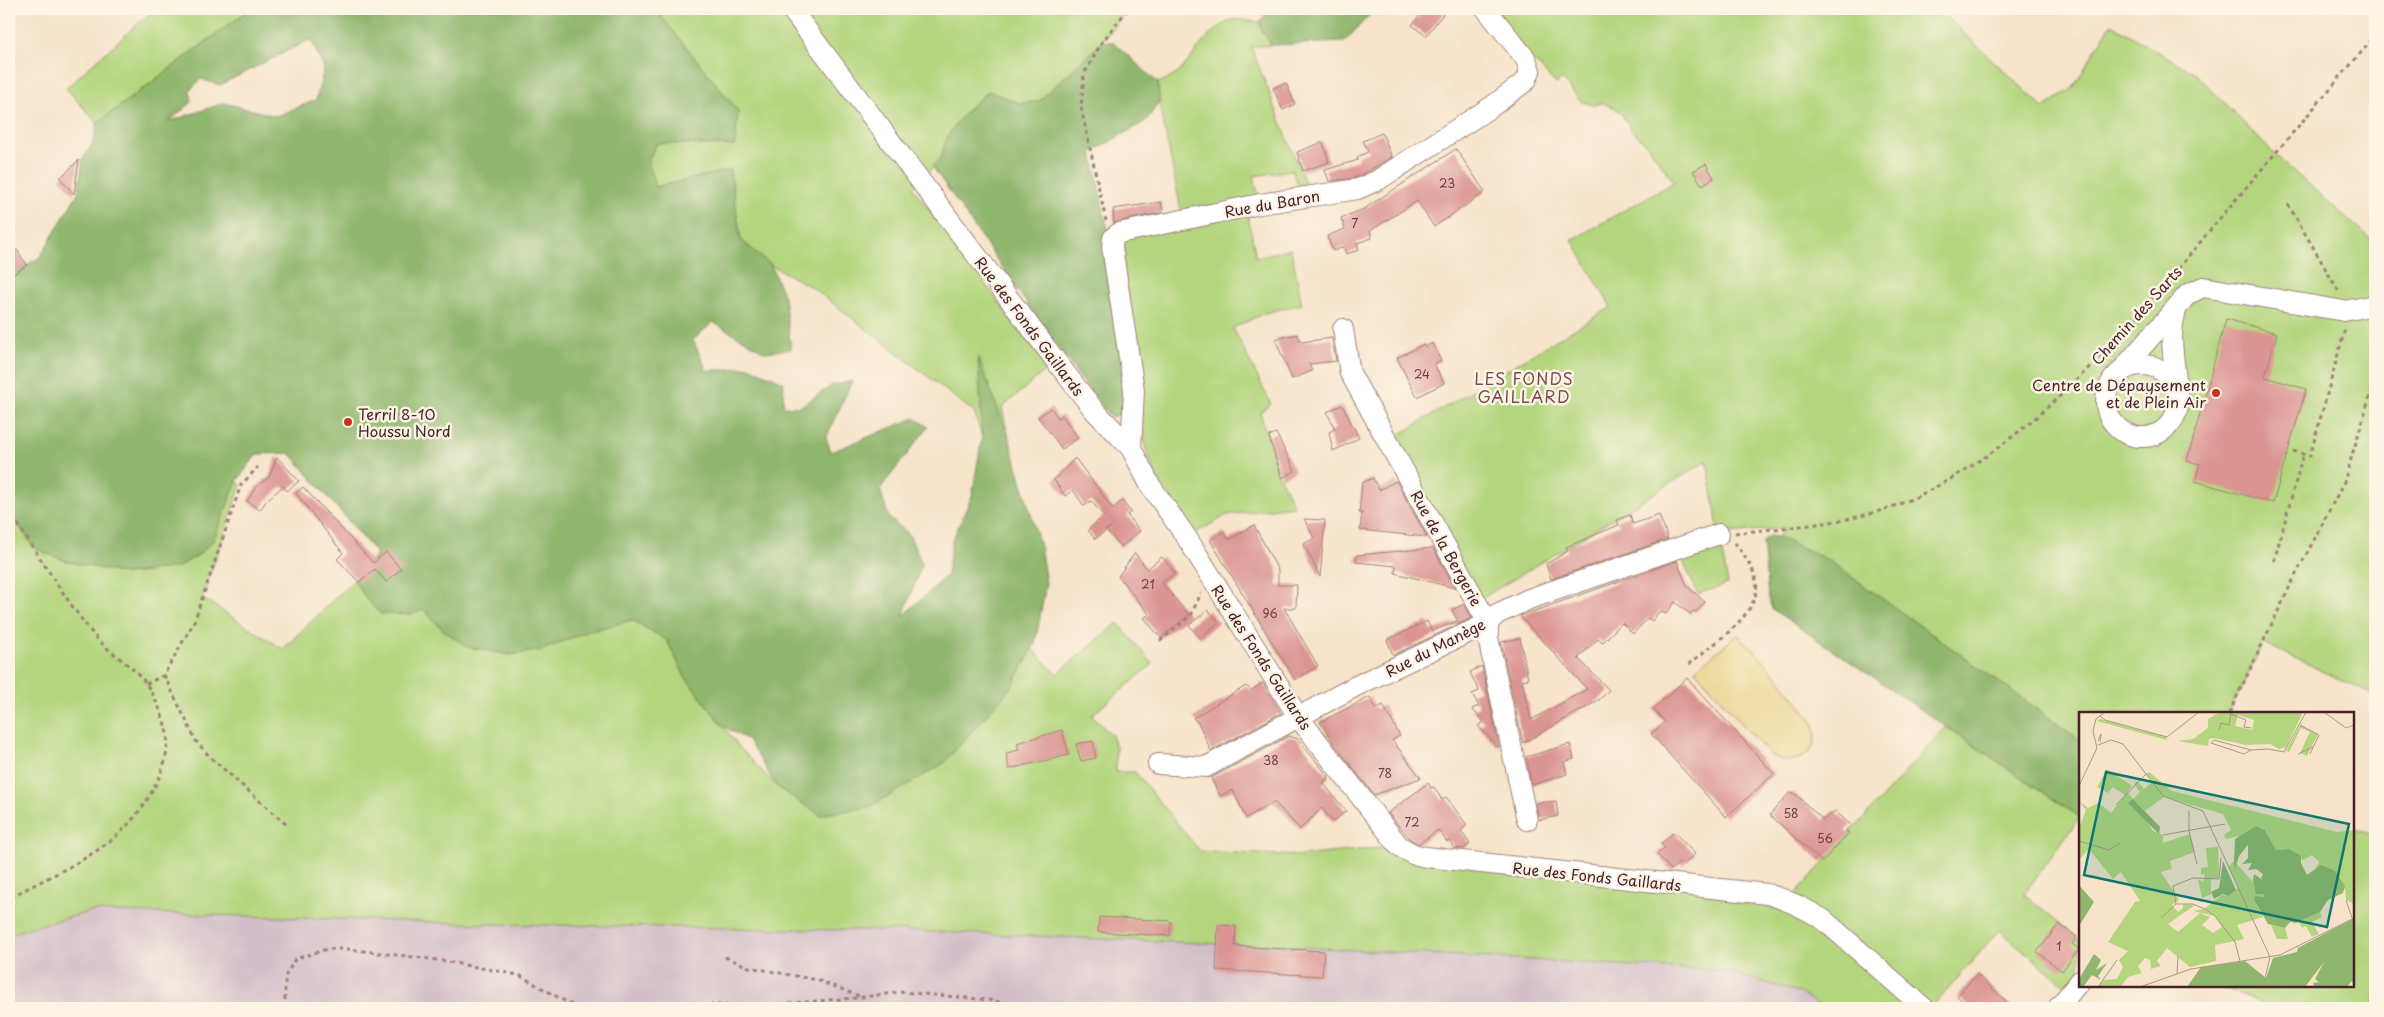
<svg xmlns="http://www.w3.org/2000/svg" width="2384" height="1017" viewBox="0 0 2384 1017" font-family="'Playpen Sans',sans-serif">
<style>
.industrial{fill:#d2bdc8}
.green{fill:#b3d57d;stroke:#7e7a54}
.forest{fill:#8eb66c;stroke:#6c6a4c;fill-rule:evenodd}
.sand{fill:#eeda9e;stroke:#9c7c64}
.building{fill:#db9593}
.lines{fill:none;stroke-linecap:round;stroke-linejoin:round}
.minor-casing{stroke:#a0817a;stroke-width:22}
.path{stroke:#a0817a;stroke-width:3;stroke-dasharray:4 4;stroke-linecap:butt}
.minor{stroke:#fff;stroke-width:20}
.poi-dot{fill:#c8321e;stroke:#fcf5e5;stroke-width:2}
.labels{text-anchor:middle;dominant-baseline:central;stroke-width:5;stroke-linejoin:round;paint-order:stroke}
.number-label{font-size:12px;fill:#6e3c45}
.street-label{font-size:15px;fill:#4a1f2b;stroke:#fcf5e5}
.poi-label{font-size:15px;fill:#4a1f2b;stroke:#fcf5e5;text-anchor:end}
.neighbourhood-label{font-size:16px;letter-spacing:1px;fill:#7d484f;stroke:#fcf5e5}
.inset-road{fill:none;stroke:#b1958a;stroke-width:1}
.view{fill:#0f766e;fill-opacity:0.15;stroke:#0f766e;stroke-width:2.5}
.inset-edge{fill:none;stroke:#4a1f2b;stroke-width:2.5}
</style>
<rect width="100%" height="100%" fill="#fcf5e5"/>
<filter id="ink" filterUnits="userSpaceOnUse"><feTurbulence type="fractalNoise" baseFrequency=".02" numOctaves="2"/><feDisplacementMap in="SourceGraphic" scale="10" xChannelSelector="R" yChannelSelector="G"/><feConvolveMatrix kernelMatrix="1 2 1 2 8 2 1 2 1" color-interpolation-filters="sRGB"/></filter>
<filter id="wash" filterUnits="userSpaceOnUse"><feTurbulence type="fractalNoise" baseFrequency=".0096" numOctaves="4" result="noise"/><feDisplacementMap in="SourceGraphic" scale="20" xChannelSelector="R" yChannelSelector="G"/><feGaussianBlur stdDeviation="1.12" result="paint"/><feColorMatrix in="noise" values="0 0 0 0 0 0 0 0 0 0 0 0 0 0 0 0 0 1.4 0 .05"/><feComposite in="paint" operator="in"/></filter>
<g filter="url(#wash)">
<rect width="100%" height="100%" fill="#f6e3c9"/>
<path class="industrial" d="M93,911l395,13 424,7 408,17 405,23 73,21 26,16h-1815v-72l15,-7z"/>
<g class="green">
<path d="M149,9h101l-153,114 -31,-35 85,-76z"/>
<path d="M655,9h473l-26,33 -64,60 -19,1 -31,-12 -21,19 -20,27 -6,22 -28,29 135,180 -46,40 7,30 -27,-1 -8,-25 -161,-124 -42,-23 -30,-25 -11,-70 -75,17 -7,-26 9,-18 77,3 4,-35z"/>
<path d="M1486,9h452l106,99 29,-20 38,-64 85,50 78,80 101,89v453l-112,-53 -34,70h-149v27l-252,-180 -49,-23 5,-9 -65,6 -12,-73 -231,141 -87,-161 222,-134 -39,-67 102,-58 -29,-40 -14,-12 -10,-17 -6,-5 -12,-5 -9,2 -12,-3 -20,-23 -6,5z"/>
<path d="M1234,19l26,3 2,9 10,14 -21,2 59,148 -8,1 -10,-26 -38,6 6,28 -14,3 10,50 35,-8 11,55 -37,9 -32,15 38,76 -11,8 19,64 15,30 -67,9 -40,23 -30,-58 -11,-31 -27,-216 64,-14 -24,-117 -1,-19c6,-3 16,-6 21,-11 21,-22 24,-39 55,-53z"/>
<path d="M237,481l4,4 -39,113 81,51 71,-69 13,20 44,15 12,-7 20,22 99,20 41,-17 49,-13 35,20 18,37 55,71 37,39 236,-102 19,-36 25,25 61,-51 35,41 -61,51 20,20 4,12v25h19l65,79 100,5 99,-10 390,55 157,-174 134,90 -56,77 56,46v41l-8,10 -73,-61 -67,78h-108l-26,-16 -73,-21 -405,-23 -408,-17 -424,-7 -395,-13 -69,18 -15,7v-425l25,37 32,13 59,13 24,-2 48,-16 16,-15z"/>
<path d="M1720,542l8,42 -30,10 -18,-40z"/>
<path d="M2353,828l22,8v172h-101l-55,-22h134z"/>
</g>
<g class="forest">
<path d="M250,9h405l83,102 -3,35 -78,-3 -9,18 7,26 75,-17 11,70 30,25 13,32 7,52 -26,3 -52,-30 -20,18 14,31 42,-4 35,15 -1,24 16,1 32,-21 21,-5 -26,57 5,14 84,-34 13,9 -48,62 9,29 20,16 13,30 -19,52 44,-41 5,-34 20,-45 10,-59 -4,-80 31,81 31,108 6,37 -11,61 -22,41 -70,79 -73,43 -50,8 -43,-28 -29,-47 -25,-14 -38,-49 -18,-37 -35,-20 -49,13 -41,17 -32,5 -43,-8 -24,-17 -20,-21 -12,6 -31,-1 -13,-14 -13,-20 23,-26 -87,-101 -33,1 -20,27 -24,60 -16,15 -19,11 -53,7 -59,-13 -32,-13 -25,-37v-235l31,-19 38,-64 5,-34 11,-18 3,-18zM311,39l13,30 -8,31 -40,16 -52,-13 -56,19 24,-20 -2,-12 11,-11 19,6z"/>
<path d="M1270,9h105l-31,33 -72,3 -10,-14 -2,-9z"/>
<path d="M1102,42h11l45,41 1,19 -13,19 -54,31 14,71 7,15 21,152 -15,25 -9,2c-63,-81 -119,-167 -178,-251 15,-11 8,-17 16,-30 10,-18 25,-32 41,-45l30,12 19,-1z"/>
<path d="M1769,536l10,1 49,23 252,180v77l-308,-208 -4,-13 -5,-55z"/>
</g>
<path class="sand" d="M1737,635c12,6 73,79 77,91 9,30 -25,44 -46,27l-73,-83z"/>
<g id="blocks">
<g class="building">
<path d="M1425,9h22l-21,27 -14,-11z"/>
<path d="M1286,83l9,21 -12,6 -10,-22z"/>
<path d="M1382,133l10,24 -37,21 -26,3 -4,-11 33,-10 -1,-3 11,-5 -5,-11z"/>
<path d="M1323,142l6,20 -26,9 -6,-19z"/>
<path d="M1456,149l29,43 -51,35 -17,-26 -47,30 2,7 -15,5 2,7 -13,4 -2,-7 -11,4 -6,-15 18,-7 -4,-11 23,-9z"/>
<path d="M79,160l-5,34 -14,-16z"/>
<path d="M1706,164l8,14 -12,7 -9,-14z"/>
<path d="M1161,202l2,10 -49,11 -1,-14z"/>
<path d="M17,250l10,15 -18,12v-20z"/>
<path d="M2226,319l51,14 -12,44 41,12 -33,114 -78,-22 5,-17 -13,-3z"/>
<path d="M1297,334l4,8 31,-4 4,23 -27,3 3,7 -20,8 -17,-40z"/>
<path d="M1432,343l9,18 -7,3 10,19 -27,14 -20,-39 27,-14 1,3z"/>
<path d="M1342,405l17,33 -26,13 -4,-19 6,-3 -8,-17z"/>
<path d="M1051,408l7,10 4,-3 16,23 -16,11 -24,-32z"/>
<path d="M1276,433l19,38 -13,7 -13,-42z"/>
<path d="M277,457l22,24 -12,10 -4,-5 -17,15 -6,9 -13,-9 9,-14 13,-10z"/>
<path d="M1075,458l38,51 9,-8 9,11 -4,3 13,16 -19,16 -14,-16 5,-5 -17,13 -7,-9 16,-14 -13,-15 -7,5 -11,-16 -8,6 -11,-16z"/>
<path d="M1373,478l6,12 17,-9 31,56 -67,-7 2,-17h-3l3,-30z"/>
<path d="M303,487l70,76 13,-11 15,17 -15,13 -11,-13 -16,13 -22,-23 6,-6 -47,-60z"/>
<path d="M1630,515l3,9 26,-9 9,24 -117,40 -5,-15 22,-13 -2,-4 53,-22 -2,-5z"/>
<path d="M1304,519l21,1 -5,57 -16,-33 10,-6z"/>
<path d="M1254,525l24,45v15h19l-1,23h-12l34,58 -23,14 -85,-140 14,-8 5,8z"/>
<path d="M1433,548l22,40 -60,-15 1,-7 -40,-4 1,-7z"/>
<path d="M1135,553l12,16 15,-12 13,16 -13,10 27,32 -28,23 -17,-20 5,-4 -31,-38z"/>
<path d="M1677,561l10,25 18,16 -9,10 -3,-1 -3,3 -15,-12 -9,12 -6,-3 -8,10 -4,-3 -15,16 -11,-11 -20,20 -4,-4 -20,19 31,32 -10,10 -76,43 -22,-101 19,-4 8,41 -6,1 9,40 56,-31 -67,-73z"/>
<path d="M1464,604l8,14 -79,37 -6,-15 40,-19 5,10 26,-10 -6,-11z"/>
<path d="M1208,610l11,12 -19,16 -11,-13z"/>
<path d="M1482,666l17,81h-1l-20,-21 6,-4 -12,-13 7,-3 -7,-12 7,-3 -9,-19z"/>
<path d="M1687,678l87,96 -48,43 -75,-83 14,-12 -12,-13z"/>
<path d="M1263,683l18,30 -70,38 -12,-27 -6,-6 53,-32 5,4z"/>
<path d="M1370,697l6,12 7,-4 17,31 -8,4 29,38 -47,17 -41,-53 -13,-20z"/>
<path d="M1062,730l7,25 -60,14 -3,-16 13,-3 -2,-7z"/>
<path d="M1289,736l9,3 31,38 -6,6 23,28 -13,11 -11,-14 -22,21 -26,-27 -28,16 -13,-28 -13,6 -9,-18z"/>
<path d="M1093,741l3,17 -15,3 -5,-17z"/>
<path d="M1570,744l4,15 -10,3 3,12 -35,11 -6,-28z"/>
<path d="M1428,783l3,5 3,-1 8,13 4,-3 4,5 17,23 -6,6 9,13 -7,5 -8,-1 -6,-7 -2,1 -9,-12 -18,13h-3l-7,-4 -22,-26z"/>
<path d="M1789,793h5l29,27 12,-9 16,14 -5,6 3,2 -27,29 -52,-47z"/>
<path d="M1556,801l2,15 -19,4 -3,-17z"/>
<path d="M1674,832l21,22 -12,11 -3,-3 -9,8 -14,-16 8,-6 -4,-4z"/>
<path d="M1099,917l72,4 -1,15 -72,-4z"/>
<path d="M2059,924l18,13 -5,7 7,5 -17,22 -25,-19z"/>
<path d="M1218,925l18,1 -1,20 89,5 -2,25 -106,-6z"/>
<path d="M1977,974l36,34h-43l-13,-12z"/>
</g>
</g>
</g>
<g filter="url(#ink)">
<use href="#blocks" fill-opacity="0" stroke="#a0817a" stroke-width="1"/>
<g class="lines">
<g class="minor-casing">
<g id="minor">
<path d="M791,9l268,356 35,45 37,38 19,37 37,53 112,180 100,128 14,8 13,3 341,37c21,6 38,14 57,26l100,88"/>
<path d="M2177,308c-10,26 -2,55 0,82"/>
<path d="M1343,329l7,44 138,250v15l39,182"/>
<circle cx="2142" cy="401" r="36"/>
<path d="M2113,380l75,-86 15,-7 141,24 31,-6"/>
<path d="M1131,448l3,-58 -22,-143 1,-9 6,-5 141,-29 98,-15 20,-9 113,-73 35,-26 4,-10 -4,-12 -40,-50"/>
<path d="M1158,764l48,3 150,-81 132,-63 9,-9 32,-15 190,-65"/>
<path d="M2058,1008l22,-27"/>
</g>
</g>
<g class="path">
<path d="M2288,204l51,88"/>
<path d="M1106,221l-25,-114 3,-33 18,-32 26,-33"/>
<path d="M2293,451l17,5 35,-127"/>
<path d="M9,511c27,40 53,83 83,122 15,19 42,32 55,52 9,14 17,32 20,49 5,35 -27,83 -53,104 -31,25 -70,41 -105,60"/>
<path d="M1735,533c62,-7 124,-9 181,-36 124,-58 220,-178 306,-281 51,-60 102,-120 153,-180"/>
<path d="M2274,561l29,-106"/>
<path d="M1160,641l31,-26 10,-22"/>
<path d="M1689,664c22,-19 74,-50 67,-84 -3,-13 -13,-26 -21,-37"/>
<path d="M164,675l32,66 14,16 77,68"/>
<path d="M146,684l18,-9 30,-53 47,-137 17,-18"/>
<path d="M2229,713l62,-129 53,-102 31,-103"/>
<path d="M725,957l24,10 68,13 45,17"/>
<path d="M285,1008v-31l10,-18 32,-10h20l91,11 81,15 58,33"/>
<path d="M621,1008l64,-3h83l87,-7 47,-6 87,8 45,8"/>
</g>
<use href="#minor" class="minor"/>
</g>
</g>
<g class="poi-dot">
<circle cx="2216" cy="393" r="5"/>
<circle cx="348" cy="422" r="5"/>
</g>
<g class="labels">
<g class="number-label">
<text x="1447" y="183">23</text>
<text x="1355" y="223">7</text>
<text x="1422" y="374">24</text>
<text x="1148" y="584">21</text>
<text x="1270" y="613">96</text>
<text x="1271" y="760">38</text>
<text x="1385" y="773">78</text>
<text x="1791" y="813">58</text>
<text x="1412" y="822">72</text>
<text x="1825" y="838">56</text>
<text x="2059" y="946">1</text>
</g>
<g class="street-label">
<text transform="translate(1272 203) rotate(-10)">Rue du Baron</text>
<text transform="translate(2136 315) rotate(-48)">Chemin des Sarts</text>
<text transform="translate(1030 326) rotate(53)">Rue des Fonds Gaillards</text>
<text transform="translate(1447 548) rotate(61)">Rue de la Bergerie</text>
<text transform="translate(1435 647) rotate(-27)">Rue du Manège</text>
<text transform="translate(1262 657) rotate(57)">Rue des Fonds Gaillards</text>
<text transform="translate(1597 876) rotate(6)">Rue des Fonds Gaillards</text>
</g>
<g class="poi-label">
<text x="2206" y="384">Centre de Dépaysement<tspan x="2206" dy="17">et de Plein Air</tspan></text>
<text x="358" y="413" text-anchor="start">Terril 8-10<tspan x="358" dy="17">Houssu Nord</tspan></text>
</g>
<g class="neighbourhood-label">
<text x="1524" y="378">LES FONDS<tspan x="1524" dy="18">GAILLARD</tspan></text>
</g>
</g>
<g transform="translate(2079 712)">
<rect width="275" height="275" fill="#f6e3c9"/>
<path d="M141,0h83l-17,35 -7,2 -9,-5 -24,1 -32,-7 -5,1 -1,7 -30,-5 15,-2 15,-11v-9zM159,3l16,5 -2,10 -17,-4zM21,7l66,18 1,3 -70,-19zM221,13l18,9 -11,22 -7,-3 10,-21 -9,-4 -12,24 -3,-1zM28,57l25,17 -5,6 6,7 7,-7 -6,-8 3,-3 7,8 8,-7 -6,-8 3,-2 23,19 165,41 17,-2v74l-8,-4 -1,-11 -32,-16 6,-11 -7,-7 -9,5 -14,-11 -13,1 -11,-20 -39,9 -2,-4 7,-5 -8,-16 -59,-17 -19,14 -12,-12 20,32 10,4v8l27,-9 5,18 -25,9 2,8 -11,3 18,28 -7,5 6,7 5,-4v-4l12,1 -27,19 10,8 22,-19 10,4 -8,8 11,8 9,-6 -7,-11 -22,-5 11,-2 18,-14 6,1 10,-8 -10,-21 6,-6 30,33 -1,4 -9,2 9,17 -26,8 7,14 -29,6 1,16 -26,6 -23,-19 -10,13 4,5 -10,3 -1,-9 -5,-2 -7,8 4,7 -14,4 -8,10h-22l5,-7 14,-1 6,-12 -4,-7 9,-9 -20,-9 27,-40 5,-1 -19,-29 -8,7 -24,-30 -10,11v-32l7,-18 -7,-9 9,7 10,-5 13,10 14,-18 -12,-8 -5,6 -11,-6zM139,135l1,31 -8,1v15l-9,4 -4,-19 5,3 2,-8h-4v-6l7,-1 -2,-19zM241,200l2,5 -10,5 7,12 -7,3 -6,-11 -4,2 -3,-6zM192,213l14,3 3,11h-11z" fill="#b3d57d" fill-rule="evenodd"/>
<path d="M54,87l27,28 -1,7 -31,-31zM177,114l9,4 11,20 13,-1 12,7v7l6,12 14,-10 14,6 10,15 -2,7 -15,7 -8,12 -24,11 -6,-1 -5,6 -17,-4 -14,-24 1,-4 9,1v-3h-8l-3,-14 1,-6 7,5 2,-5 -7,-5 -8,1 4,-7 -10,1 6,-6v-13l-9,11 -4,13 -1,-8 1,-22zM144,149l13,29 -8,6 -5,-2 -9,5 -3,-7 8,-4zM0,173l15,17 -15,24zM275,206v69l-2,-6 -5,6h-33l-1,-4 6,-1 -4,-3 9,-17 -19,25h-118l14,-20 44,-6 21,17 7,-20 24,-6 1,-4zM15,242l7,6 -5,10 11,-7 -9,13 3,4 -9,-5 -9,12h-4v-8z" fill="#8eb66c"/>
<path class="inset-road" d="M245,0l22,16 8,-3M152,2l15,6 -2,7 7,1M21,4l5,4 62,17 32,-25M221,13l19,10 -9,19M140,18l2,-7 8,2 2,-12M19,29l3,-7 -1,8M19,33l13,-5 12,4 40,52 40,15 67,146M172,38l-7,4 -33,-11 3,-3 37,10 17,-1 16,3 22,-40M219,42l15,-7M0,74l18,-38 -4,-17 3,-12 9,-7M37,93l30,-31M110,99v20l8,33M84,123l62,-11M0,129l30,9 11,-7M267,188l6,18M97,192l-3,-18 20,-8 26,1 2,-21M82,206l15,-14h17l12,5 10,7 20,26 5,19M98,262l1,-18M19,275l19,-27M61,275l51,-18 89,-14 74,-37M184,275l7,-30"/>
<path class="view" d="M27,60l243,52 -22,103 -243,-52z"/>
<rect width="275" height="275" class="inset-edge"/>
</g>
<rect width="2384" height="1017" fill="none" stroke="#fcf5e5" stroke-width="30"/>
</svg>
